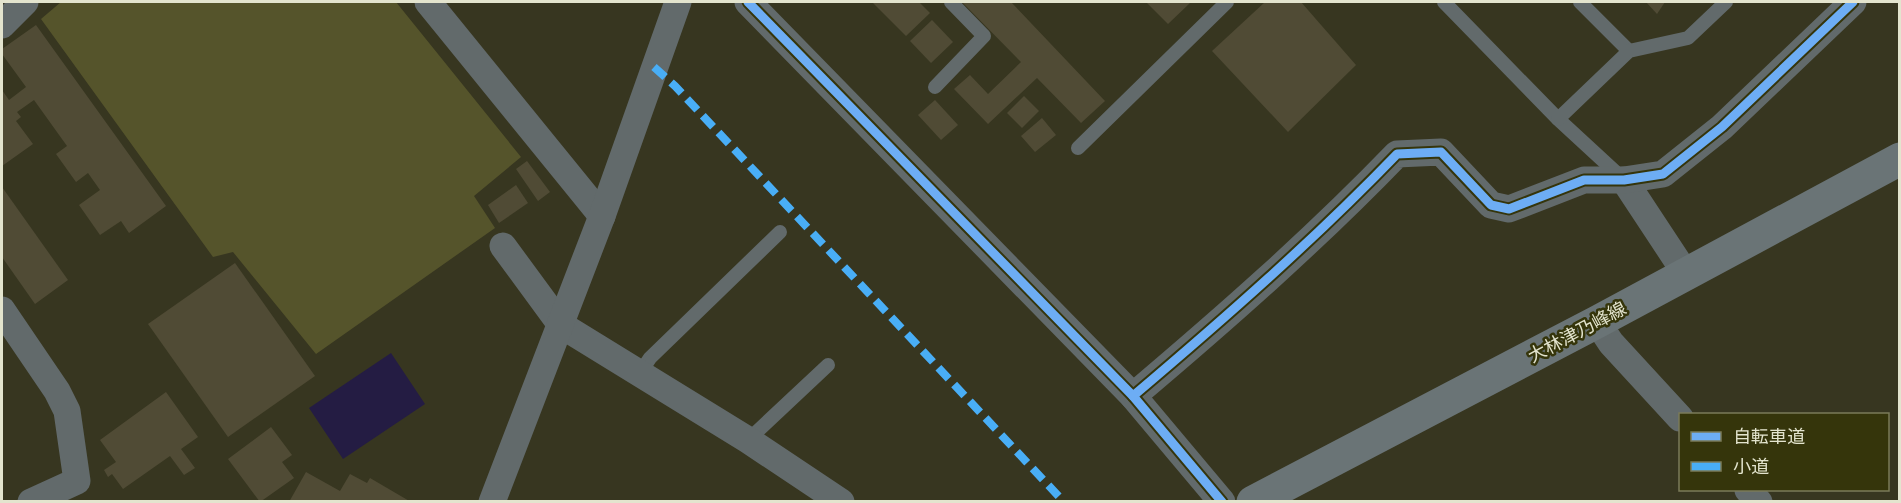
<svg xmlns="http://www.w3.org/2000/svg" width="1901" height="503" viewBox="0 0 1901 503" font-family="'PT Sans','Noto Sans JP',sans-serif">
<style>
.green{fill:#55542b}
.water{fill:#241c43}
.building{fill:#504b35}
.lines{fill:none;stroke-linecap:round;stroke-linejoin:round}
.service{stroke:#626a6b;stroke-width:14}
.minor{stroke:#626a6b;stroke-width:27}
.secondary{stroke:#6a7476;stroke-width:33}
.quiet{stroke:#49aef6;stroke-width:8;stroke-dasharray:15 8;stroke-linecap:butt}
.cycleway-casing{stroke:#35350b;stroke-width:13}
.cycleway{stroke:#6dadf4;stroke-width:9}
.labels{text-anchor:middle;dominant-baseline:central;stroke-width:5;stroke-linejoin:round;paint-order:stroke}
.street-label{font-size:18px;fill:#e3e4ce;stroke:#35350b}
</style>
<rect width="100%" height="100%" fill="#373620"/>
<path class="green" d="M61,2h335l125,155 -47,39 21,32 -179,126 -83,-102 -20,5 -172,-238z"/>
<path class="water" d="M391,353l34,51 -82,55 -34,-51z"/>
<g class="building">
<path d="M872,2h47l11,11 -24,23z"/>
<path d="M962,2h49l94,99 -24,22 -44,-45 -49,46 -34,-35 16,-14 18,19 33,-32z"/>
<path d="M1146,2h42l2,1 -22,21z"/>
<path d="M1265,2h36l55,63 -68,67 -76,-81z"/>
<path d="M1646,2h19l-8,12z"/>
<path d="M932,20l21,22 -22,21 -21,-22z"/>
<path d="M36,25l130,181 -37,27 -8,-12 -21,14 -21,-30 21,-15 -12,-17 -12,9 -20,-28 11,-8 -33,-46 -17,12 4,5 -5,4 17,23 -31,22v-76l7,10 17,-13 -24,-33v-5z"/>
<path d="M1024,96l15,15 -17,17 -15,-15z"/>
<path d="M935,100l23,25 -17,15 -23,-25z"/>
<path d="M1042,118l14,17 -21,17 -14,-16z"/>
<path d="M527,161l23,31 -12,9 -22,-32z"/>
<path d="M516,185l12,18 -29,20 -11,-18z"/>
<path d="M2,187l66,93 -33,24 -33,-47z"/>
<path d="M235,263l80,113 -87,61 -80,-113z"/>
<path d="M166,392l32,45 -17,12 14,19 -11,7 -14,-19 -47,33 -11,-15 -4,3 -4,-7 12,-8 -16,-22z"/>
<path d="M271,427l21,28 -10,7 12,16 -34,24 -32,-43z"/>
<path d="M306,472l34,19 10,-17 17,9 3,-5 41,24h-122z"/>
</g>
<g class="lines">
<g class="service">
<path d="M1444,2l114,117 64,59"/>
<path d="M1580,2l49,49"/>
<path d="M935,87l49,-51 -33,-34"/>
<path d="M1558,119l71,-68 59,-13 38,-36"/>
<path d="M1078,148l149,-146"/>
<path d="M640,373l10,-15 130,-126"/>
<path d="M748,440l80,-75"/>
</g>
<g class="minor">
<path d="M428,2l174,214"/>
<path d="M748,2l385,394 89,106"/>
<path d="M2,25l23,-23"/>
<path d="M1624,180l62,94"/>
<path d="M503,246l58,79 187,115 93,62"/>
<path d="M2,310l55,81 10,20 10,70 -46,21"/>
<path d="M1597,322l14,21 69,75"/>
<path d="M1133,396c91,-77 181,-156 264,-242l44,-2 50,53 18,4 75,-29h40l39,-6 59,-47 131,-125"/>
<path d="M1748,490l11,12"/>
<path d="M492,502l110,-286 76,-214"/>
</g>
<path class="secondary" d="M1253,502l344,-180 303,-163"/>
<path class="quiet" d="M654,67l21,19 389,416"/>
<g class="cycleway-casing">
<g id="cycleway">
<path d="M748,2l385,394 89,106"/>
<path d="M1133,396c91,-77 181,-156 264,-242l44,-2 50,53 18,4 75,-29h40l39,-6 59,-47 131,-125"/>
</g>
</g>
<use href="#cycleway" class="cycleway"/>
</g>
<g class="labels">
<g class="street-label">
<text transform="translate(1577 332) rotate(-28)">大林津乃峰線</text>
</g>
</g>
<rect width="1901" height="503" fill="none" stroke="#e3e4ce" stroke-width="6"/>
<rect x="1679" y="413" width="210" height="78" fill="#35350b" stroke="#7b7b59" stroke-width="1.5"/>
<rect x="1691" y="432" width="30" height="9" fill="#6dadf4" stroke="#7b7b59" stroke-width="1.5"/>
<text x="1733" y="443" font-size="18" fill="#e3e4ce">自転車道</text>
<rect x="1691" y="462" width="30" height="9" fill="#49aef6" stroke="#7b7b59" stroke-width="1.5"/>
<text x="1733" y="473" font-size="18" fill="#e3e4ce">小道</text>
</svg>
